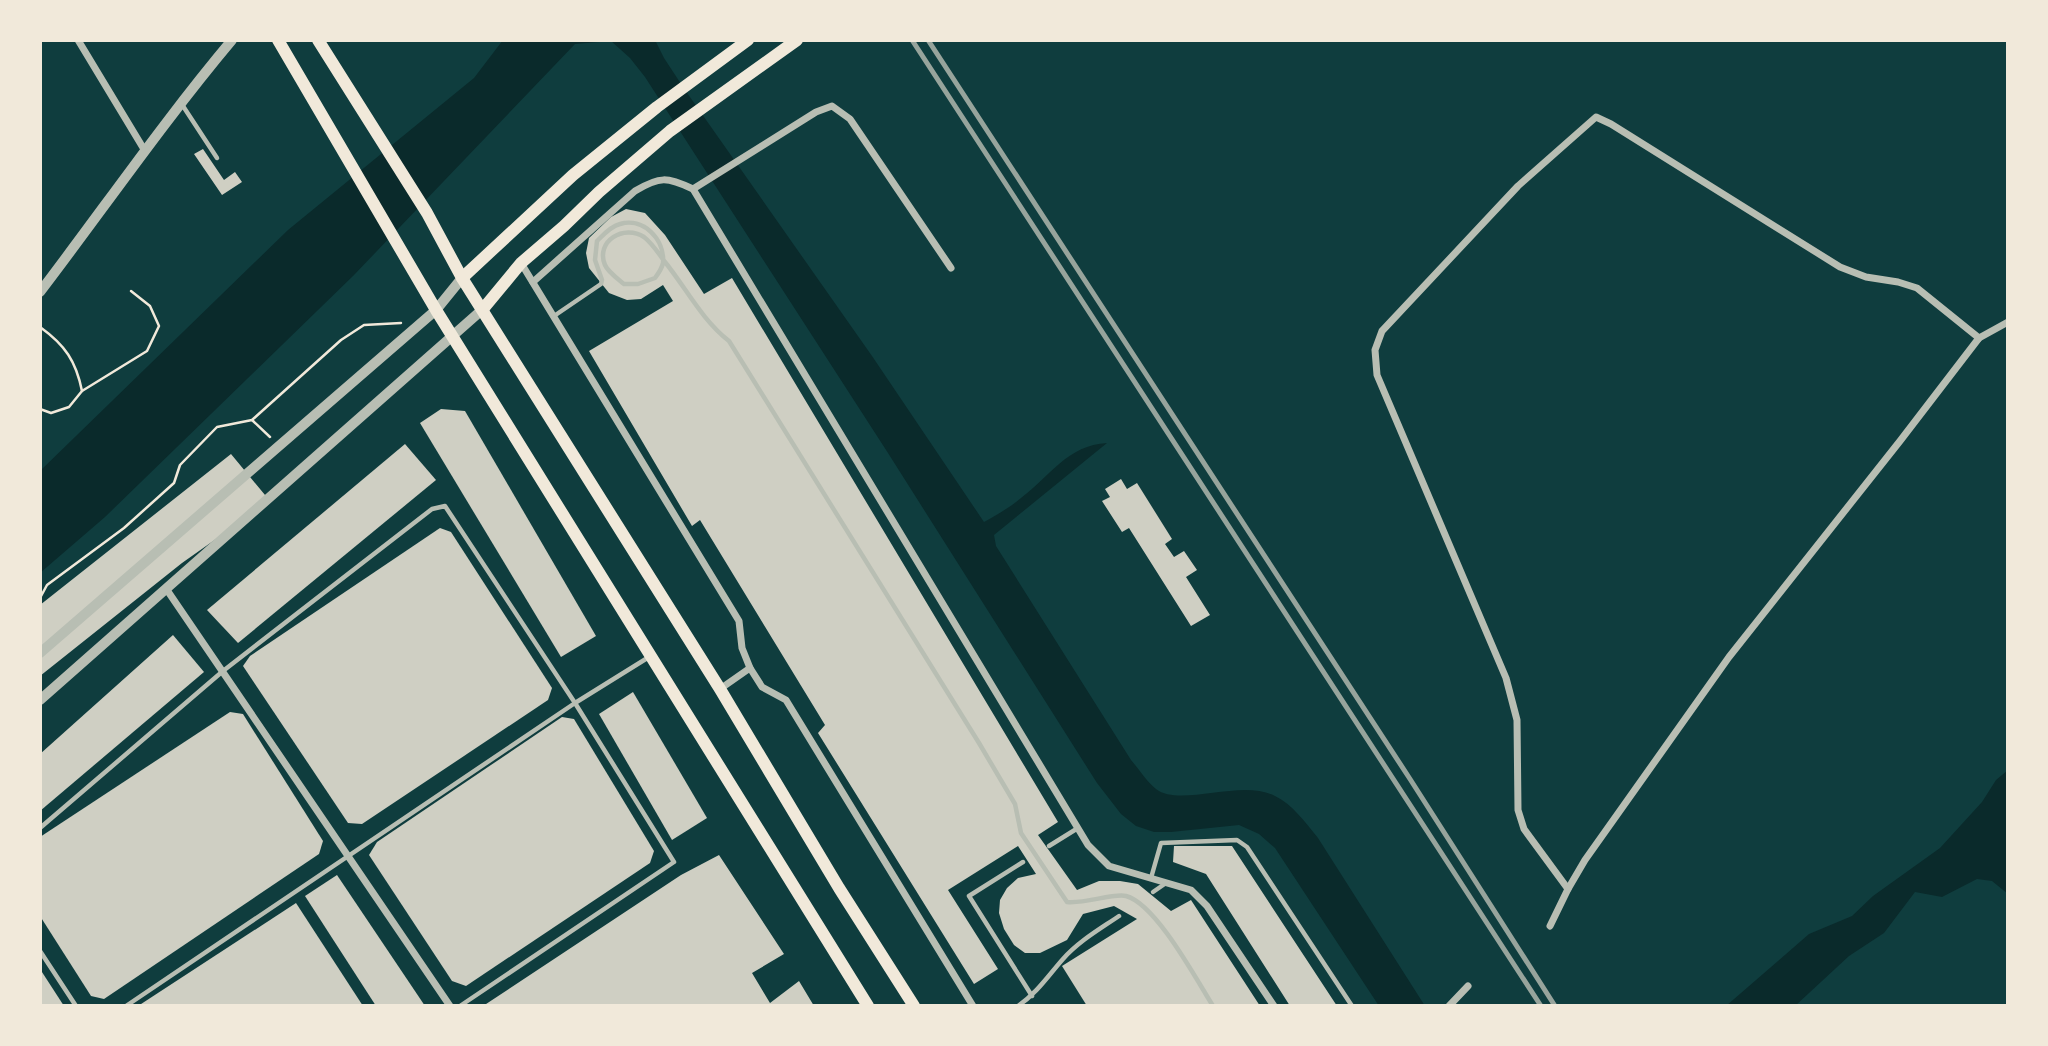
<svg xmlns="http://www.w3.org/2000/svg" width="2048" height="1046" viewBox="0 0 2048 1046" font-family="Georgia,serif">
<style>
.water{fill:#0a2a2b}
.building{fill:#cfcfc3}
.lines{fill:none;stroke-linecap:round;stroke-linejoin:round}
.path{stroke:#f1e9da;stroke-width:2.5}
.service{stroke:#b8beb3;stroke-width:4.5}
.minor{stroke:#b8beb3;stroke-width:7}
.tertiary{stroke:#b8beb3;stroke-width:10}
.secondary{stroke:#f1e9da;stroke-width:12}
.rail{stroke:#97a49c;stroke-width:5}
</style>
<rect width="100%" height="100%" fill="#0f3d3e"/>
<g class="water">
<path d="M503,40h152l9,18 21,32 187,266 112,166c13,-7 26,-15 37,-24 29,-22 47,-53 86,-55l-113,92 2,11 135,214c8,9 16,22 25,29 25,19 85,-11 119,7 17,8 31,27 43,42l107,168h-46l-104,-158 -16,-14 -20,-9 -68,7h-17l-18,-6 -15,-12 -24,-31 -209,-330 -243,-376 -15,-19 -19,-17 -36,3 -221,231 -249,242 -65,56v-102l248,-241 186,-152z"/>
<path d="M2008,770v124l-16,-13 -15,-2 -35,18 -27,-5 -31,41 -35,23 -54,50h-69l83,-72 43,-18 21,-20 67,-48 42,-46 14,-22z"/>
</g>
<g class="building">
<path d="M203,149l21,31 11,-8 7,10 -20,13 -28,-41z"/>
<path d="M626,209l19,4 20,22 39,59 28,-16 326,544 -20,13 39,55 22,-9h21l18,3 33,27 20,-11 69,106h-173l-25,-40 75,-47 -23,-13 -31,8 -16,26 -27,13h-15l-11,-8 -10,-16 -5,-16 1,-13 7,-12 11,-10 18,-4 -18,-28 -70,44 50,79 -24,15 -156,-251 7,-8 -125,-205 -8,6 -103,-175 84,-50 -10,-16 -22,14 -14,1 -18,-7 -20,-25 -3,-15 3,-15 22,-21z"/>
<path d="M441,409l24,2 131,225 -35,21 -141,-234z"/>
<path d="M405,444l31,36 -198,163 -31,-33z"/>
<path d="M231,454l39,47 -88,62 -142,113v-71z"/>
<path d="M1121,479l6,10 10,-6 35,56 -7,5 9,13 10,-6 13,19 -11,7 24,38 -19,11 -62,-98 -7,4 -20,-31 8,-4 -5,-8z"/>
<path d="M440,528l11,4 101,156 -4,12 -186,124 -14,-1 -105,-157 7,-10z"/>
<path d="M173,635l31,37 -164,139v-57z"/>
<path d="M633,692l74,126 -35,22 -73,-126z"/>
<path d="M230,712l13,2 80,127 -4,13 -215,145 -13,-3 -51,-80v-79z"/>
<path d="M562,717l12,2 80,132 -4,12 -184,123 -14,-5 -83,-126 8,-13z"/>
<path d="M1174,846h58l105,160h-47l-84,-132 -33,-12z"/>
<path d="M719,855l65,99 -32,19 18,30 29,-22 15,25h-331l198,-131z"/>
<path d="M337,875l88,131h-49l-71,-110z"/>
<path d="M296,903l67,103h-225z"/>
<path d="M40,969l24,37h-24z"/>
</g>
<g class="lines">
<g class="path">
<path d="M40,327c25,18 36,34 42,64l-13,16 -18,6 -11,-4"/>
<path d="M82,391l65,-40 12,-25 -9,-20 -19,-15"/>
<path d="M252,420l18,17"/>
<path d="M40,598l7,-13 77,-57 50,-45 6,-18 37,-38 35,-7 89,-80 23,-15 37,-2"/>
</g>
<g class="service">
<path d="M181,103l36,55"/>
<path d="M554,316l47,-32 1,-4 -7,-20 2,-19c6,-6 14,-15 23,-17 23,-7 45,15 43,39 -1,5 -5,11 -8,15l-17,6h-14c-6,-5 -16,-12 -19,-19 -10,-24 19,-41 39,-28 8,6 15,17 21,25 21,26 37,58 64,79l250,402 36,61 6,29 46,69c18,2 46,-9 59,-6 30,8 70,83 87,110"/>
<path d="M40,828l183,-157 209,-162 13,-3 130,197 99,159 -214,144"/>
<path d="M1049,846l29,-18"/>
<path d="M1023,862l-54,34 63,100"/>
<path d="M1151,878l10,-35 76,-3 10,7 105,159"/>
<path d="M1153,892l13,-9"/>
<path d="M40,951l36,55"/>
<path d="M126,1006l449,-303 74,-46"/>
<path d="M1018,1006c19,-13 30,-30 45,-47 16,-18 37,-30 56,-43"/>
</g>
<g class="minor">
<path d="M78,40l67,111"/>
<path d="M693,189l123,-77 16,-6 18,13 101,149"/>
<path d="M521,263l218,358 3,27 8,20 12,19 24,13 187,306"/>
<path d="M533,282l102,-91c25,-15 32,-14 58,-2l395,656 21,21 82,24 16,16 67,100"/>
<path d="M167,590l283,416"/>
<path d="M720,689l30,-21"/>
<path d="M1568,889l17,-29 144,-203 171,-216 79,-103 29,-16"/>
<path d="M1550,926l18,-37 -44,-60 -6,-19 -1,-90 -11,-42 -129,-303 -2,-25 7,-19 136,-145 78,-69 15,7 229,143 26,10 32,5 19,6 62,50"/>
<path d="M1449,1006l19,-20"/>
</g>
<g class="tertiary">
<path d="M40,292c64,-84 124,-171 192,-252"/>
<path d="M40,653l396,-343 26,-32"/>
<path d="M40,700l443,-391"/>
</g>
<g class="secondary">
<path d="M278,40l158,270 432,696"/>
<path d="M318,40l109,173 35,65 258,411 119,199 75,118"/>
<path d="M462,278l111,-103 84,-68 91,-67"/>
<path d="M483,309l38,-46 43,-37 35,-34 71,-61 127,-91"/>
</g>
<g class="rail">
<path d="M912,40l629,966"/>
<path d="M928,40l482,739 145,227"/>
</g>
</g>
<rect width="2048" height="1046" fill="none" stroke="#f1e9da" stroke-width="84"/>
</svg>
